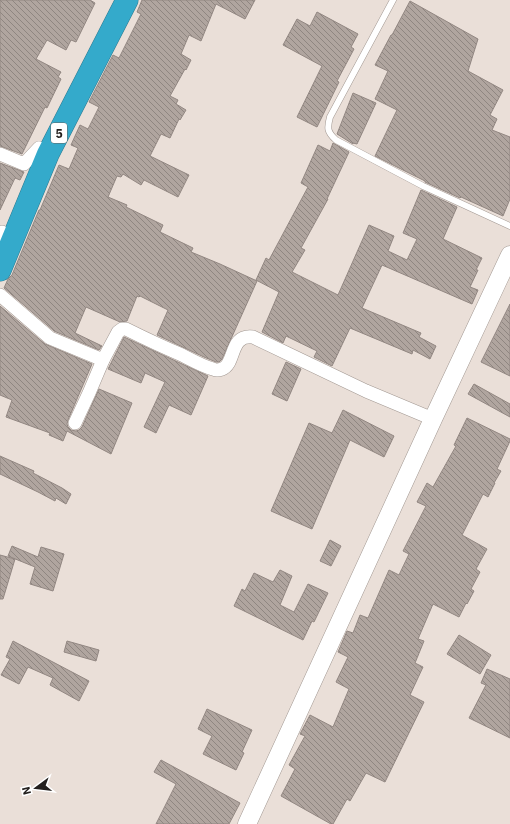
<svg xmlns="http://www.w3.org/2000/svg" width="510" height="824" viewBox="0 0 510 824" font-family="'IBM Plex Sans',sans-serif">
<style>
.building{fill:url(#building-back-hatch);stroke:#928782}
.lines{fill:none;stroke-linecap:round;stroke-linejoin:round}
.lane-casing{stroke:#a29892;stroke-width:7}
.street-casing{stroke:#a29892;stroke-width:14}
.secondary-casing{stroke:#a29892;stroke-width:19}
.highway-casing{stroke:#2e798e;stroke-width:23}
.lane{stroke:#fff;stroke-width:6}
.street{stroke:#fff;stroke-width:13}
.secondary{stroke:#fff;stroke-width:18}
.highway{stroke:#34aacb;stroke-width:22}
.labels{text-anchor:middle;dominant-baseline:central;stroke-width:4;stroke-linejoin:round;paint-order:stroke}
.shield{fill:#fff;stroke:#656261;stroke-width:1}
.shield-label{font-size:12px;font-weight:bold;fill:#231f1d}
</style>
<defs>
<pattern id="building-back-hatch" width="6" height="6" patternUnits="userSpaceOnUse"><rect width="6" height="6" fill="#b0a59f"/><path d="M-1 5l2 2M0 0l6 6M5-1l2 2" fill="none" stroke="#8f8681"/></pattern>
</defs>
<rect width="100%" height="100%" fill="#eadfd8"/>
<g class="building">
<path d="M0,0h90l5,3 -19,39 -5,-2 -5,10 -19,-10 -11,19 25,13 -3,5 3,2 -14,29 -2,-1 -23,47 -22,-8z"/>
<path d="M142,0h113l-10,19 -29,-15 -15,37 -12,-6 -8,19 10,6 -5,10 -1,-1 -15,27 8,4 -2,4 10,6 -6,10 -1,-1 -9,19 -9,-4 -11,22 39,19 -11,22 -34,-17 -3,5 -18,-11 -2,3 -4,-1 -9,21 19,8 -1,2 37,18 -3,7 33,16 -2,4 29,12 37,17 -35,78 -3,3h-3l-12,-5 -47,-22 11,-25 -28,-14 -1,1 -2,-1 -10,25 -7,1 -34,-15 -11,26 27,13 -3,4 -45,-19 -50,-43 4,-9 4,-4 27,-65h1l19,-45 10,4 9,-21 -7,-3 9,-20 8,4 11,-22 -10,-5 24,-47 6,3 22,-44 -4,-2z"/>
<path d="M410,1l68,38 -10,32 35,19 -13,25 7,4 -5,11 18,7v62l-7,17 -42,-19 -1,1 -35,-16v-1l-50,-25 22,-46 -22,-11 13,-28 -13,-6 16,-30h1z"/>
<path d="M317,12l41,22 -7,13 3,2 -17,32 2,1 -22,45 -20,-10 25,-51 -39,-21 14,-26 13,7z"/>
<path d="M353,93l23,10 -19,41 -4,-1v1l-16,-10z"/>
<path d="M333,143l16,9 -22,47h1l-27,49 4,2 -13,22 46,23 31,-70 25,11 -6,15 19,9 10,-21 -14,-6 18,-43 36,17 -14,32 39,19 -6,12h2l-8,17 8,3 -6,14 -90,-39 -20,43 59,25 -2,4 17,9 -6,13 -17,-9 -1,4 -62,-26 -18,38 -18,-9 3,-6 -31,-15 -3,7 -21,-11 17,-40 -23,-12 10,-22 3,2 39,-73 -7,-4 17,-38 12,6z"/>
<path d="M0,163l24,9 -4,8 -5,-2 -15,32z"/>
<path d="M510,304v72l-29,-14z"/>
<path d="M0,306l45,38 47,20 -24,56 -1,4 1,3 3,3 5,1 3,-1 3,-3 17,-38 33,14 -21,51 -44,-23 -4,10 -14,-6 1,-2 -44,-16 6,-17 -12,-5z"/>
<path d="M124,337l84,39 -17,39 -22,-10 -13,28 -12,-6 21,-45 -20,-9 -4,10 -33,-14z"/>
<path d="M286,362l15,7 -14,32 -15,-7z"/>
<path d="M474,384l36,20v13l-42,-23z"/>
<path d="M343,410l51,26 -10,21 -34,-17 -38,89 -41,-18 38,-88 23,10z"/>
<path d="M467,418l43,21v2l-13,28 4,2 -7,12h1l-7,14 -5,-3 -21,41 25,14 -11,20 4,3 -9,17 3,2 -7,13 -1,-1 -7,14 -26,-13 -15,35 6,2 -9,22 8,4 -13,28 14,7 -39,80 -19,-9 -16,28 -3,-2 -14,25h-2l-50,-28 14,-27 -6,-4 16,-29 -5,-2 10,-19 23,12 16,-38 -13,-7 12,-25 -10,-5 9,-21 6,2 7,-18 8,3 21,-48 10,5 10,-21 -6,-3 23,-45 -9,-4 10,-19 6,4 23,-41 -2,-1z"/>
<path d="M0,456l34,15 -1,2 29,15 9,6 -5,10 -10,-6 -1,3 -17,-9 -38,-18z"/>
<path d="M330,540l11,6 -10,20 -11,-5z"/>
<path d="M12,546l26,11 3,-10 23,7 -11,37 -23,-7 5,-17 -27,-11z"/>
<path d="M0,555l15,4 -12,40h-3z"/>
<path d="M280,570l12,6 -12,29 14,7 14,-28 20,9 -14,29 -2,-1 -9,19 -69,-34 8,-17 3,2 9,-18 19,9z"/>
<path d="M459,635l32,20 -11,19 -33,-20z"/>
<path d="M13,641l76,40 -10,20 -29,-16 3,-7 -25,-11 -9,17 -18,-9 9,-16 -4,-2z"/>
<path d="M67,641l32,9 -3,11 -32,-9z"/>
<path d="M487,669l23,10v59l-41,-20 17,-33 -5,-2z"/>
<path d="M207,709l45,21 -10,22 2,1 -8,17 -33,-16 9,-18 -14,-7z"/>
<path d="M161,760l79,43 -11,21h-73l20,-40 -22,-12z"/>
</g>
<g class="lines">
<g class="lane-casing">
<path id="lane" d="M393,0l-63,117c-3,11 -3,15 6,23l87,46 87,40"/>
</g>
<g class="street-casing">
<g id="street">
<path d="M0,154l24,10 15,-16 9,6"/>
<path d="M0,238l2,-6 12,6"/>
<path d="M0,295l50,43 53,22"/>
<path d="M75,423l14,-30 14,-33 15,-28 4,-3h4c18,9 37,18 56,26 10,5 20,11 31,14 2,1 6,1 9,0 14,-5 7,-35 31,-32l113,54 67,28"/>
</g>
</g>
<g class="secondary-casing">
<path id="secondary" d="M247,824l186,-405 77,-164"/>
</g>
<g class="highway-casing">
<path id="highway" d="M0,270l48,-116 79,-154"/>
</g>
<use href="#lane" class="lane"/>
<use href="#street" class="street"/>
<use href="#secondary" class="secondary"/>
<use href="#highway" class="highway"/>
</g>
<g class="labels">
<rect class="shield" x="51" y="123" width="16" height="20" rx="3"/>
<g class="shield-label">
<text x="59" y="133">5</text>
</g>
</g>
<g transform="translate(36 788) rotate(255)" stroke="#ffffff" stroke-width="3" paint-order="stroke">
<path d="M0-3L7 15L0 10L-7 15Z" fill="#231f1d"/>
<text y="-6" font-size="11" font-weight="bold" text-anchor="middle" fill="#231f1d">N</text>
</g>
</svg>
